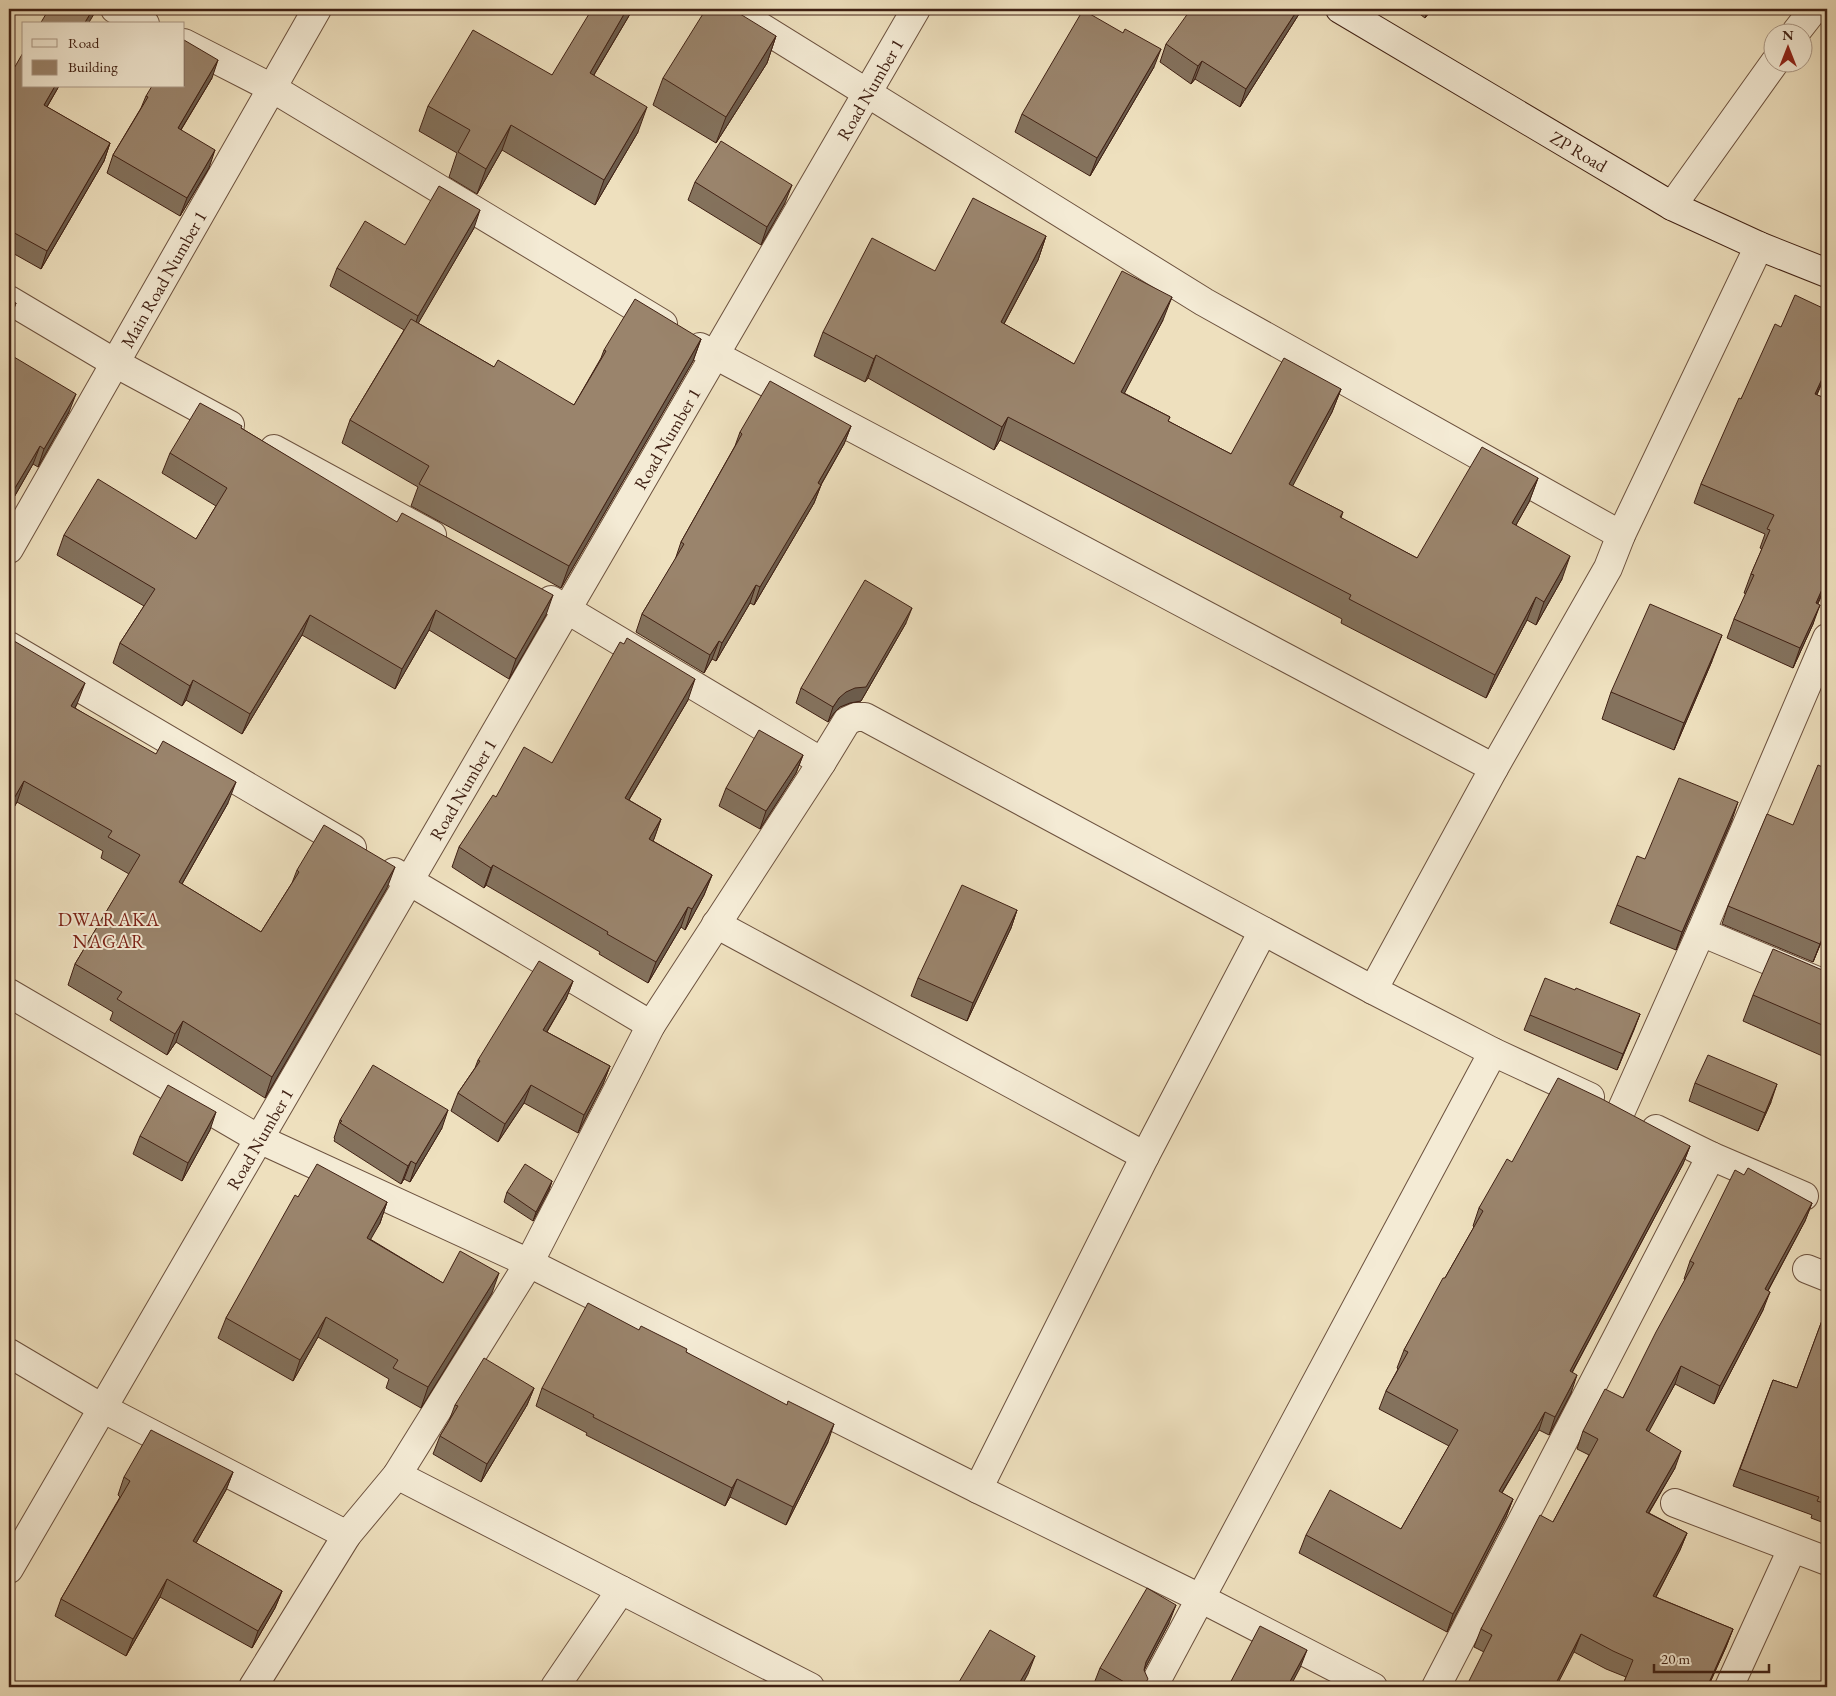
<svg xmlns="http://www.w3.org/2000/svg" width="1836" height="1696" viewBox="0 0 1836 1696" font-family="'EB Garamond',serif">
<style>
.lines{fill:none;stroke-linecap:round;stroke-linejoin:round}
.street-casing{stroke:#6c513e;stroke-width:30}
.secondary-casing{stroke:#402114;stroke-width:30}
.street{stroke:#f4ebd5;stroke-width:28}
.secondary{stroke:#f4ebd5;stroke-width:28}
.wall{fill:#84725d;stroke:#402114}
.shaded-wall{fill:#6c5c4c;stroke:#402114}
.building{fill:#9a846c;stroke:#402114}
.labels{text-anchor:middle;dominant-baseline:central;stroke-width:4;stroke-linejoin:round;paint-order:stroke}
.street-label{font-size:18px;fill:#402114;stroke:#f4ebd5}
.neighbourhood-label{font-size:19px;letter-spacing:1px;fill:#7a1f14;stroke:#f4ebd5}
</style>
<rect width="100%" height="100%" fill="#eee0be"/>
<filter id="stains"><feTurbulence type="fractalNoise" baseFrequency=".004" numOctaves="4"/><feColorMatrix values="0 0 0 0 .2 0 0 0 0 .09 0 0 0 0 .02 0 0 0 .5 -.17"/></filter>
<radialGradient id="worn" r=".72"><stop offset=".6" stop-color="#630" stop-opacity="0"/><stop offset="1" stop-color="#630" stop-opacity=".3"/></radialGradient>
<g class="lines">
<g class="street-casing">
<g id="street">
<path d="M115,9l30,15"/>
<path d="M732,9l472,293 417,233"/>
<path d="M1796,32l18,-23"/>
<path d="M184,43l88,45 391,236"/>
<path d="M1672,206l103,-144"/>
<path d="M9,300l106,63 115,62"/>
<path d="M700,347l794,421"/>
<path d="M274,449l158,86"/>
<path id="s1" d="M9,549l308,-540"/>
<path d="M551,600l271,162"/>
<path d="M9,646l343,202"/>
<path d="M394,872l257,153"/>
<path d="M716,924l429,232"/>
<path d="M1701,932l126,53"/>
<path d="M1373,990l121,-222 114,-200 13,-33 138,-289"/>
<path d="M9,993l250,146 270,124 449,226 222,109 173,89"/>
<path d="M1621,1111l80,-179 126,-294"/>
<path d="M1711,1156l93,40"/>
<path d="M1807,1269l20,8"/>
<path d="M9,1353l93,55 245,127"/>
<path d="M397,1475l224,115 -66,97"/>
<path d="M978,1489l167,-333 118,-225"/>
<path d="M1675,1503l152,58"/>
<path id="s2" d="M9,1569l907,-1560"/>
<path d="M621,1590l189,97"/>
<path d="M253,1687l94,-152 50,-60 132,-212 122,-238 171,-263 25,-41 9,-4h9l508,273 120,62 97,45"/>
<path d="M1153,1687l340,-635"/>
<path d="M1436,1687l275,-531 -55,-27"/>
<path d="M1729,1687l63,-138"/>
</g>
</g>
<g class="secondary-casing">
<g id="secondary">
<path id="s3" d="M1340,9l332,197 87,40 68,27"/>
</g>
</g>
<use href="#street" class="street"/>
<use href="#secondary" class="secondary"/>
</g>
<g class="wall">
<path d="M633,9l-39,66 44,57 -43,73 -93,-55 -25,44 -28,-17 8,-24 -38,-22 9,-25 124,-31z"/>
<path d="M1413,9h19l-7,9z"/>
<path d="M1299,14l-59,93 -45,-28 -4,5 -31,-22 6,-18z"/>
<path d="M776,36l-9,27 -51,80 -63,-38 10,-27z"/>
<path d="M1154,67l-64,109 -75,-44 7,-18z"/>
<path d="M9,77l50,9 -12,21 63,36 -6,18 -63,108 -32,-18z"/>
<path d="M212,78l-31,52 28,38 -29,48 -73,-43 6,-18 28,-47 5,-12z"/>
<path d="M695,182l90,21 -24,42 -73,-45z"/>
<path d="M474,228l-56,95 76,44 80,38 27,-47 3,-8 97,-11 -8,22 -132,227 -150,-82 7,-19 -76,-44 8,-23 54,-90 -74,-44 7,-18z"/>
<path d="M1046,236l-8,24 -34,64 70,40 89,-44 -39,73 46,24 -2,4 63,33 110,-65 -9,23 -40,74 51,26 -2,6 76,40 121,-80 -9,24 -13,23 46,54 -26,46 -9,-5 -41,78 -145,-75 1,-4 -342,-179 -6,10 -126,-72 -3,4 -51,-26 9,-24 112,-61z"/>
<path d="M1827,310v61l-10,24 10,4v183l-9,22 -5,20 -20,44 -66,-30 7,-19 12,-25 -2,-1 7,-19 11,-25 -2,-1 5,-14 -71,-31 7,-19 40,-85 40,-72z"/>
<path d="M9,354l60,58 -31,55 -5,-3 -24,42z"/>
<path d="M851,426l-7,18 -23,41 -7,18 -60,102 -4,-2 -34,58 -4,-2 -8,14 -68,-41 6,-18 33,-54 6,-18 54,-96 5,-14z"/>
<path d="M241,428l305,187 -37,64 -80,-49 -34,59 -93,-54 -60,99 -56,-34 -4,6 -69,-43 7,-20 24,-37 -87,-51 7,-20 132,4 20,-33 -54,-33 8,-20z"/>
<path d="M906,623l-45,78 -11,2 -10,4 -6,6 -6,9 -32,-19 5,-15z"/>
<path d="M9,638l68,66 -2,4 153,95 -46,81 79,48 31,-49 5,-13 90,18 -122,210 -89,-56 -9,13 -57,-35 3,-8 -45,-27 7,-21 54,-90 -28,-16 2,-7 -86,-49 -8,14z"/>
<path d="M1712,661l-38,89 -72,-31 9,-27z"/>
<path d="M688,700l-59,100 32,19 -8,22 59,34 -8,20 -19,35 -4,-3 -33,56 -49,-29 1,-2 -114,-67 -2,3 -32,-21 7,-20 37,-50 56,-34z"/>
<path d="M803,755l-7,18 -36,56 -41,-23 7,-18z"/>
<path d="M1732,820l-56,130 -66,-27 7,-18z"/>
<path d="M1793,825l34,103 -14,34 -91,-38 6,-18z"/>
<path d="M1017,910l-6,18 -44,93 -56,-25 7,-18z"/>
<path d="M1827,972v86l-84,-37 10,-26z"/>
<path d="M573,981l-7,18 -19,33 63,34 -7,18 -25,49 -54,-30 -26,39 -47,-31 7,-18 17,-25 3,-8z"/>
<path d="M1640,1014l-23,56 -93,-40 6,-15z"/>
<path d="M1695,1083l76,19 -13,29 -69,-30z"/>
<path d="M340,1120l102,8 -32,54 -6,-3 -3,5 -67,-43 1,-2 -1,-1z"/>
<path d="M210,1130l-28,51 -49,-27 7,-18z"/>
<path d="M1690,1146l-7,18 -111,209 -1,20 -22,42 -10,-5 -37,63 11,6 -7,18 -59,115 -148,-79 7,-18 95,-6 48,-83 -70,-37 7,-18 12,-22 -1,-1 7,-18 70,-123 -1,-1 6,-18 33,-46z"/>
<path d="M1744,1175l68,28 -7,18 -37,70 -5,19 -49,94 -39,-20 -27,48 27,36 -26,45 38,20 -7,17 -24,47 77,32 -7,18 -18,40h-86l4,-10 -20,-8 -32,-17h-90l-10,-5 7,-18 72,-107 36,-67 -12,-6 6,-18 40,-33 62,-118 -1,-1 6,-18z"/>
<path d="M552,1181l-3,9 -16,31 -29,-19 3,-10z"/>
<path d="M298,1197l89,5 -7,21 -10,16 73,44 49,10 -71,115 -35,-20 3,-9 -71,-42 -25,44 -75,-43 8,-20z"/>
<path d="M1827,1307v217l-16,-6 1,-3 -79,-29 40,-106 24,8z"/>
<path d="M639,1330l47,22 142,90 -42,83 -56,-28 -5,9 -139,-71 1,-2 -51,-27 6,-18z"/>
<path d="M534,1388l-7,17 -46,77 -48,-28 7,-18 9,-15 6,-16z"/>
<path d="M233,1472l-7,18 -30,53 86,48 -7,17 -23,40 -92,-51 -34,59 -71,-40 6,-17 59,-102 -2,-2 6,-18z"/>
<path d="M1169,1623l-25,47 1,17h-49l-3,-1 7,-18z"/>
</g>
<g class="shaded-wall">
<path d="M93,9h4l-9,15h-4z"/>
<path d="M627,9h6l-53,89 10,-25z"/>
<path d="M1298,9h3l-2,5 -59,93 6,-18z"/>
<path d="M1428,9h4l-7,9z"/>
<path d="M776,36l-9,27 -51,80 10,-26z"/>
<path d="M1161,49l-7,18 -64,109 7,-18z"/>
<path d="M218,60l-6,18 -41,68 7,-18z"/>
<path d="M1202,61l-7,18 -4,5 7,-18z"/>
<path d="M55,86h4l-21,36 6,-17z"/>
<path d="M647,107l-9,25 -43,73 9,-25z"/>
<path d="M511,125l-9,25 -25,44 9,-25z"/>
<path d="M110,143l-6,18 -63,108 6,-18z"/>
<path d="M215,150l-6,18 -29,48 7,-18z"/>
<path d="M792,185l-7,18 -24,42 6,-18z"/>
<path d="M480,210l-6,18 -62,106 6,-18z"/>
<path d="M1046,236l-8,24 -46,86 9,-24z"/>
<path d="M1172,297l-9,23 -50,95 8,-23z"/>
<path d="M16,303l-6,18 -1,2v-7z"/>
<path d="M701,339l-8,22 -132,227 8,-22z"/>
<path d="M876,355l-8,23 -3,4 9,-23z"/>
<path d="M1827,368v3l-19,42 7,-19z"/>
<path d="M1341,389l-9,23 -51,96 8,-24z"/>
<path d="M76,394l-7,18 -31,55 6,-18z"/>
<path d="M1008,417l-8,23 -6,10 8,-23z"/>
<path d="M851,426l-7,18 -32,56 9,-15 -7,18 -60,102 6,-18 58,-104z"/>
<path d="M40,446l-7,18 -24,42v-8z"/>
<path d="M1538,478l-9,24 -25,44 8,-23z"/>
<path d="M1570,556l-8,23 -26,46 8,-23z"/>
<path d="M1827,578v4l-18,40 7,-19z"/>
<path d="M756,585l-6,18 -34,58 6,-18z"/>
<path d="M553,595l-7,20 -37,64 7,-20z"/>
<path d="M1536,597l-9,23 -41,78 9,-23z"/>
<path d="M1820,605l-7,19 -20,44 7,-20z"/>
<path d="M912,608l-6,15 -45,78 -11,2 -10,4 -6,6 -6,9 5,-15 6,-9z"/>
<path d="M436,610l-7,20 -34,59 7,-20z"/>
<path d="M310,615l-8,20 -60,99 8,-20z"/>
<path d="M1722,635l-10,26 -38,89 10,-27z"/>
<path d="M719,641l-7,18 -8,14 6,-18z"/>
<path d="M695,679l-7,21 -70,118 7,-20z"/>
<path d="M193,680l-7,20 -4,6 8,-20z"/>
<path d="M85,683l-8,21 -13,23 7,-21z"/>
<path d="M803,755l-7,18 -36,56 6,-18z"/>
<path d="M24,781l-7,21 -8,14v-9z"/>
<path d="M236,782l-8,21 -57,100 8,-21z"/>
<path d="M1738,802l-6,18 -56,130 6,-18z"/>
<path d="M661,819l-7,20 -12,20 7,-20z"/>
<path d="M493,865l-7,20 -2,3 7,-20z"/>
<path d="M395,867l-8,21 -122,210 7,-21z"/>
<path d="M712,875l-8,20 -19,35 7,-21z"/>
<path d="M688,907l-7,20 -33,56 8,-21z"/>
<path d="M1017,910l-6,18 -44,93 6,-18z"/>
<path d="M1827,926v2l-14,34z"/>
<path d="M573,981l-7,18 -29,49 6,-18z"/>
<path d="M1640,1014l-6,16 -17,40 6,-16z"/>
<path d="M183,1021l-7,21 -9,13 8,-21z"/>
<path d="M610,1066l-7,18 -25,49 6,-18z"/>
<path d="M1777,1084l-6,18 -13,29 7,-18z"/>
<path d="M531,1085l-7,18 -26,39 7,-18z"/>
<path d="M448,1110l-6,18 -32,54 6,-18z"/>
<path d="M216,1112l-6,18 -28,51 6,-18z"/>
<path d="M1690,1146l-7,18 -120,225 7,-18z"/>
<path d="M411,1161l-7,18 -3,5 7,-18z"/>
<path d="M552,1181l-3,9 -16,31 3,-9z"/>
<path d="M387,1202l-7,21 -20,35 7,-20z"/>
<path d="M1812,1203l-7,18 -46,86 6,-18z"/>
<path d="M499,1273l-7,20 -71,115 7,-21z"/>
<path d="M1770,1292l-7,18 -49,94 6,-18z"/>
<path d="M326,1317l-8,20 -25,44 7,-21z"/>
<path d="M1681,1366l-6,18 -35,64 6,-18z"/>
<path d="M1577,1375l-6,18 -22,42 6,-18z"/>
<path d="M534,1388l-7,17 -46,77 6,-18z"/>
<path d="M1545,1412l-6,18 -47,79 7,-18z"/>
<path d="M834,1424l-6,18 -42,83 7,-18z"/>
<path d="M1681,1451l-6,17 -36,61 7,-17z"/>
<path d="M233,1472l-7,18 -39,69 6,-18z"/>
<path d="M737,1479l-7,18 -5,9 7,-18z"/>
<path d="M1513,1499l-7,18 -59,115 6,-18z"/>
<path d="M1687,1533l-7,17 -33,64 6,-18z"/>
<path d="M167,1579l-7,18 -34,59 7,-17z"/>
<path d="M282,1591l-7,17 -23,40 6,-17z"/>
<path d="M1176,1605l-7,18 -30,57 7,-18z"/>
<path d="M1733,1629l-7,18 -18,40h-1z"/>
<path d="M1581,1634l-7,18 -18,35h-2z"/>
<path d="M1307,1650l-7,18 -10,19h-3z"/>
<path d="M1035,1656l-7,18 -7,13h-4z"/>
</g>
<g class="building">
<path d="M49,9h44l-9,15h-44z"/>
<path d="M592,9h35l-37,64 57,34 -43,73 -93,-55 -25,44 -28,-17 12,-22 -42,-24 45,-76 79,45z"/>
<path d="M706,9h26l44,27 -50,81 -63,-39z"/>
<path d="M1191,9h107l-52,80 -44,-28 -4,5 -32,-22z"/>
<path d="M1083,10l40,23 2,-4 36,20 -64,109 -75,-44z"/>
<path d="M184,40l34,20 -40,68 37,22 -28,48 -74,-43 35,-58 -2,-1 6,-10h32z"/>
<path d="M24,51v35h31l-11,19 66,38 -63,108 -38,-21v-153z"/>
<path d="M721,141l71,44 -25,42 -72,-45z"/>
<path d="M439,186l41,24 -62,106 -81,-48 28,-47 40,24z"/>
<path d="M973,198l73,38 -45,86 73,42 48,-93 50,26 -51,95 49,25 -2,4 63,33 53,-96 57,31 -52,95 54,28 -3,5 77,41 65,-111 56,31 -26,45 58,33 -26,46 -8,-5 -41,78 -146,-76 2,-4 -343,-178 -6,10 -126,-72 -2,4 -51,-27 49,-94 63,33z"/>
<path d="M1795,295l32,15v58l-12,26 12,5v179l-11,25 4,2 -20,43 -66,-29 20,-44 -3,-1 19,-44 -3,-1 7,-14 -73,-31 38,-86 2,1 34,-75 6,3z"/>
<path d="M9,299l7,4 -7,13z"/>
<path d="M635,299l66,40 -132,227 -150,-82 10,-18 -79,-46 61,-101 83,48 4,-7 76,45 32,-54 -2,-1z"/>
<path d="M9,354l67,40 -32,55 -4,-3 -31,52z"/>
<path d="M770,381l81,45 -33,57 3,2 -61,102 -4,-2 -34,58 -3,-2 -9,14 -68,-41 42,-70 -3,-2 61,-108 -2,-2z"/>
<path d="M200,403l42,23 -1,2 156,94 5,-9 151,82 -37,64 -80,-49 -34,59 -92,-54 -60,99 -57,-34 -3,6 -70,-43 35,-54 -91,-54 34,-56 98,60 31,-51 -57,-35z"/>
<path d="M865,580l47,28 -46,79 -11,1 -9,4 -7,6 -6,9 -32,-19z"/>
<path d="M1650,604l72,31 -38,88 -73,-31z"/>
<path d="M9,638l76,45 -14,23 85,48 7,-13 73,41 -57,100 82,50 38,-60 -2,-2 27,-45 71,42 -123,210 -89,-56 -8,13 -58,-35 5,-7 -47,-28 65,-109 -32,-18 4,-6 -88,-50 -15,26z"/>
<path d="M627,638l68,41 -70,119 36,21 -12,20 63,36 -20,34 -4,-2 -32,55 -49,-28 1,-2 -115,-67 -2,3 -32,-21 34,-52 3,2 28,-50 28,16 68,-121 4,2z"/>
<path d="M759,730l44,25 -37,56 -40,-23z"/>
<path d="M1818,765l9,4v157l-7,18 -92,-38 39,-92 26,11z"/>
<path d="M1679,778l59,24 -56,130 -65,-27 20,-49 8,3z"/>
<path d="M962,885l55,25 -44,93 -55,-25z"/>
<path d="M1773,949l54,23v55l-74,-32z"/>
<path d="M539,961l34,20 -30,49 67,36 -26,49 -53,-30 -26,39 -47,-31 22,-32 -2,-1z"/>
<path d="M1545,978l30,12 1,-2 64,26 -17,40 -93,-39z"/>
<path d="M1708,1055l69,29 -12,29 -70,-30z"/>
<path d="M373,1065l75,45 -32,54 -5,-3 -3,5 -68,-43 2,-2 -2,-1z"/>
<path d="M1558,1078l44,21 88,47 -120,225 7,4 -22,42 -10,-5 -46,79 14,8 -60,115 -147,-79 24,-45 71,39 57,-99 -72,-39 22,-39 -4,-2 39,-72h2l38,-67 -4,-3 28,-49 5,3z"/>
<path d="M168,1085l48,27 -28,51 -48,-27z"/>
<path d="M317,1164l70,38 -20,36 76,45 17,-32 39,22 -71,114 -35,-19 5,-8 -72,-43 -26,43 -74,-42 69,-123 3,2z"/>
<path d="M525,1164l27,17 -16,31 -29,-20z"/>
<path d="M1748,1168l64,35 -47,86 5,3 -50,94 -39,-20 -35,64 35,21 -35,61 41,21 -34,63 80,33 -26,58h-85l11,-27 -20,-9 -32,-17 -27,53h-88l26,-52 -11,-6 59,-114 13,7 45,-83 -15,-8 22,-42 18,9 33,-66 38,-69 -4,-2 45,-91 9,5z"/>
<path d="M588,1303l51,27 2,-4 46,23 -1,3 101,53 1,-4 46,23 -41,83 -56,-28 -5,9 -139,-71 1,-2 -52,-27z"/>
<path d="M1827,1307v197l-10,-3 2,-4 -79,-28 33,-89 24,8z"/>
<path d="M484,1358l50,30 -47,76 -47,-28 18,-30 -3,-1z"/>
<path d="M151,1430l82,42 -40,69 89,50 -24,40 -91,-52 -34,60 -72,-40 69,-118 -6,-4z"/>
<path d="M1147,1588l29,17 -30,57 -2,8 4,9 -5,8h-10l-33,-19z"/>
<path d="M1260,1626l47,24 -20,37h-59z"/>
<path d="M990,1630l45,26 -18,31h-61z"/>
</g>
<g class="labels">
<g class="street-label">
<text stroke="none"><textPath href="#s2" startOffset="1712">Road Number 1</textPath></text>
<text stroke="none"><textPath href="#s3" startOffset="278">ZP Road</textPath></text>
<text stroke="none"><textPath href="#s1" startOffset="311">Main Road Number 1</textPath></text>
<text stroke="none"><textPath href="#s2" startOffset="1308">Road Number 1</textPath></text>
<text stroke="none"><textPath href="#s2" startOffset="902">Road Number 1</textPath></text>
<text stroke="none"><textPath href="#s2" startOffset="498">Road Number 1</textPath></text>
</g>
<g class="neighbourhood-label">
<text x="109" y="919">DWARAKA<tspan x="109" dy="22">NAGAR</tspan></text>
</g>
</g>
<rect width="1836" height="1696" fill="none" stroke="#eee0be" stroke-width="30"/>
<rect x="10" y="10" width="1816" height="1676" fill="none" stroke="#402114" stroke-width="2.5"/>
<rect x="15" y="15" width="1806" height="1666" fill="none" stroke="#402114"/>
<rect x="22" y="22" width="162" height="65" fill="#f4ebd5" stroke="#ac9a88"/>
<rect x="32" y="39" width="25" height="8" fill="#f4ebd5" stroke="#ac9a88"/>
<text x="68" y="48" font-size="15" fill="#402114">Road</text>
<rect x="32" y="60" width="25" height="15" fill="#9a846c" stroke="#ac9a88"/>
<text x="68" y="72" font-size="15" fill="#402114">Building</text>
<g transform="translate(1788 48)"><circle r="24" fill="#f4ebd5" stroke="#ac9a88"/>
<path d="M0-4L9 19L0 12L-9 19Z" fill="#8f2418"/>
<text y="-8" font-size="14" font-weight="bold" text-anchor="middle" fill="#402114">N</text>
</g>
<path d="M1654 1664v8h115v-8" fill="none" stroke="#402114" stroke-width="2.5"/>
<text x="1661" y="1664" font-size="15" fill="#402114" stroke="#f4ebd5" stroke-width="4" paint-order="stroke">20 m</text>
<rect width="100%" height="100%" filter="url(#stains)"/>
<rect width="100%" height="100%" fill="url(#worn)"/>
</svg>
